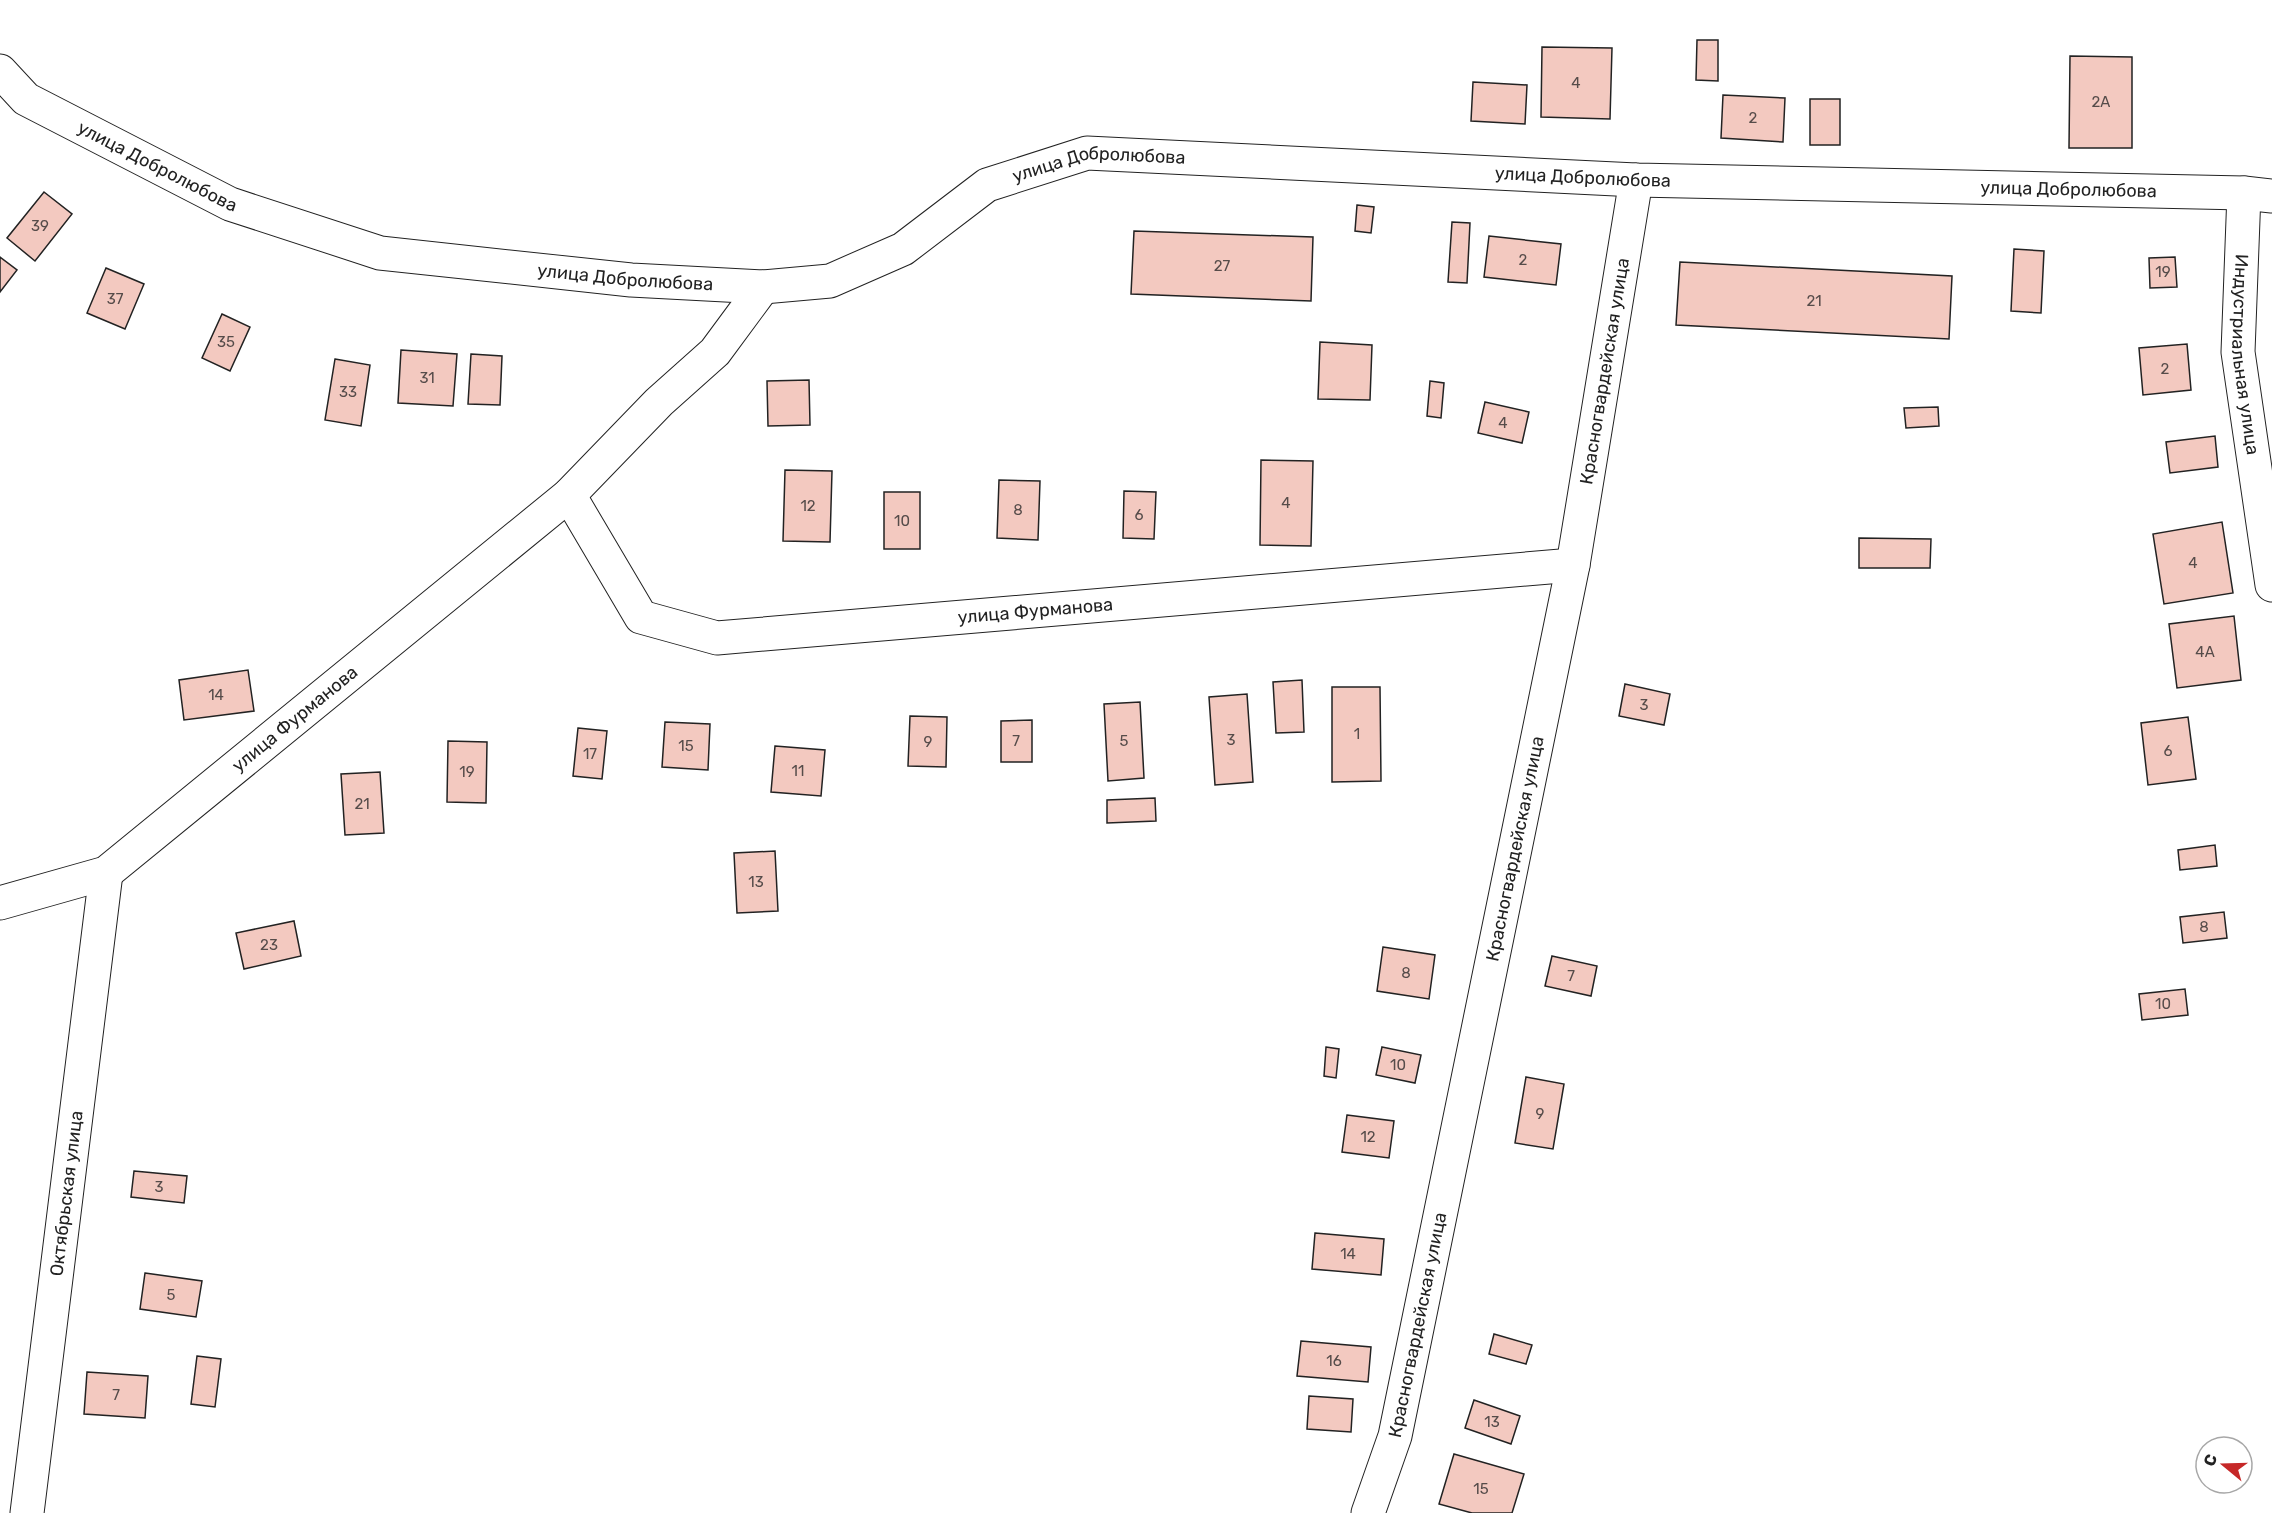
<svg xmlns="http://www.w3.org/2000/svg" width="2272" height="1513" viewBox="0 0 2272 1513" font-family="Rubik,sans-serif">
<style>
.building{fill:#f3c9c0;stroke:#222;stroke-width:1.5}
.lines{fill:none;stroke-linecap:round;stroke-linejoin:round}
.minor-casing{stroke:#222;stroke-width:35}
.minor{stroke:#fff;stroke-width:33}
.labels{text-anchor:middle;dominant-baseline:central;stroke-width:4.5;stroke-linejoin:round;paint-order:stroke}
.number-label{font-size:15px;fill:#564c4a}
.street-label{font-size:18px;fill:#222;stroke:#fff}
</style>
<rect width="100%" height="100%" fill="#fff"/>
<g class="building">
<path d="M1697,40h21v41l-22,-1z"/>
<path d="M1542,47l70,1 -2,71 -69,-2z"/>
<path d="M2070,56l62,1v91h-63z"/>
<path d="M1473,82l54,3 -2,39 -54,-3z"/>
<path d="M1723,95l62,3 -2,44 -62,-4z"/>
<rect x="1810" y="99" width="30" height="46"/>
<path d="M44,192l28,22 -37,47 -28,-23z"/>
<path d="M1357,205l17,2 -3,26 -16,-2z"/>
<path d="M1452,222l18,1 -3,60 -19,-1z"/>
<path d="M1134,231l179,6 -2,64 -180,-7z"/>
<path d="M1489,236l72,8 -5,41 -72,-8z"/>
<path d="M2014,249l30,2 -3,62 -30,-2z"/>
<path d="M0,257l17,13 -17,22z"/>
<path d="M2175,257l2,30 -27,1 -1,-30z"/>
<path d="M1680,262l272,14 -3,63 -273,-14z"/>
<path d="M106,268l38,16 -19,45 -38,-16z"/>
<path d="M222,314l28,13 -20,44 -28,-13z"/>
<path d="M1320,342l52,3 -2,55 -52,-1z"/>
<path d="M2187,344l4,46 -48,5 -4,-47z"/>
<path d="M401,350l56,4 -4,52 -55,-3z"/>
<path d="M471,354l31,2 -2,49 -32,-1z"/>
<path d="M335,359l35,6 -9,61 -36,-6z"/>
<path d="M809,380l1,45 -42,1 -1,-45z"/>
<path d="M1430,381l14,2 -3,35 -14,-2z"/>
<path d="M1485,402l44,10 -7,31 -44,-10z"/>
<path d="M1938,407l1,19 -33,2 -2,-20z"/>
<path d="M2215,436l3,31 -48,6 -4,-31z"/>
<path d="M1261,460l52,1 -2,85 -51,-1z"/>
<path d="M785,470l47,1 -2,71 -47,-1z"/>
<path d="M999,480l41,1 -2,59 -41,-2z"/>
<path d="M1124,491l32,1 -2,47 -31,-1z"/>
<rect x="884" y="492" width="36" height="57"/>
<path d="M2222,522l11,71 -69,11 -11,-70z"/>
<path d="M1859,538l72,1 -1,29h-71z"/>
<path d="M2234,616l7,64 -64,8 -8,-64z"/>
<path d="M248,670l6,41 -70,9 -5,-40z"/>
<path d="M1302,680l2,52 -28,1 -3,-51z"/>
<path d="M1625,684l45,10 -6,31 -45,-9z"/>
<path d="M1332,687h48l1,94 -49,1z"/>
<path d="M1247,694l6,88 -38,3 -6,-88z"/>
<path d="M1140,702l4,76 -36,3 -4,-77z"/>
<path d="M910,716l37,1 -1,50 -38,-1z"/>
<path d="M2188,717l8,62 -48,6 -7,-62z"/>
<path d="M1032,720v42h-31v-41z"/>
<path d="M665,722l45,2 -2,46 -46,-3z"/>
<path d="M578,728l29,3 -5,48 -29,-3z"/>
<path d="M448,741l39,1 -1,61 -39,-1z"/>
<path d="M775,746l50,4 -4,46 -50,-4z"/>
<path d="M380,772l4,61 -39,2 -4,-61z"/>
<path d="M1155,798l1,23 -49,2v-23z"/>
<path d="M2215,845l2,21 -37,4 -2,-20z"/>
<path d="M775,851l3,60 -41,2 -3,-60z"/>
<path d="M2224,912l3,26 -44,5 -3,-26z"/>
<path d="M294,921l7,35 -57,13 -8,-36z"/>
<path d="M1383,947l52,8 -6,44 -52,-8z"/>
<path d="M1552,956l45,10 -6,30 -46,-10z"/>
<path d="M2185,989l3,26 -46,5 -3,-26z"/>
<path d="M1326,1047l13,2 -3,29 -12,-2z"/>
<path d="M1382,1047l39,8 -6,28 -39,-8z"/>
<path d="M1526,1077l38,7 -11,65 -38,-6z"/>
<path d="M1347,1115l47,6 -5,37 -47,-6z"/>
<path d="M134,1171l53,5 -3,27 -53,-6z"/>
<path d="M1315,1233l69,6 -3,36 -69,-6z"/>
<path d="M145,1273l57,8 -6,36 -56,-8z"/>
<path d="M1494,1334l38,11 -6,19 -37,-10z"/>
<path d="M1301,1341l70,6 -3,35 -71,-6z"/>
<path d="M197,1356l24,3 -6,48 -24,-3z"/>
<path d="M87,1372l61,4 -3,42 -61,-4z"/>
<path d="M1309,1396l44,3 -2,33 -44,-3z"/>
<path d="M1474,1400l46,16 -9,28 -46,-16z"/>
<path d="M1454,1454l70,20 -12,39h-40l-33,-9z"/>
</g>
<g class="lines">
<g class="minor-casing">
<g id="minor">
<path id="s1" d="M0,71l26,28 204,105 150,49 251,27 132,7 67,-6 73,-32 84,-64 100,-32 549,27 608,13 28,3"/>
<path id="s2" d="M2244,193l-6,159 34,233"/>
<path id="s3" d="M569,495l72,122 76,21 856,-73"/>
<path id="s4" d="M0,903l106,-30 463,-378 90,-93 56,-50 48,-65"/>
<path id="s5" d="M27,1513l79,-640"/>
<path id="s6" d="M1368,1513l27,-77 178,-871 63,-385"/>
</g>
</g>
<use href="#minor" class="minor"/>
</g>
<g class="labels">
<g class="number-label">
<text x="1576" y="83">4</text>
<text x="2101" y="102">2А</text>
<text x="1753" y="118">2</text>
<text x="40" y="226">39</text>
<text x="1523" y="260">2</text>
<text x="1222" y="266">27</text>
<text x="2163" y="272">19</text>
<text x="115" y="299">37</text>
<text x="1814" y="301">21</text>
<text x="226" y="342">35</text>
<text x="2165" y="369">2</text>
<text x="427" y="378">31</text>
<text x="348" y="392">33</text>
<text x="1503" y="423">4</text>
<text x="1286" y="503">4</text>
<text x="808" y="506">12</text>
<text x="1018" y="510">8</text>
<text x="1139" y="515">6</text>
<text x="902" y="521">10</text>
<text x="2193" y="563">4</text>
<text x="2205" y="652">4А</text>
<text x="216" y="695">14</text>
<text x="1644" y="705">3</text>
<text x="1357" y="734">1</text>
<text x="1231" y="740">3</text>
<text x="1016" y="741">7</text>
<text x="1124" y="741">5</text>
<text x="928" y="742">9</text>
<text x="686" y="746">15</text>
<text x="2168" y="751">6</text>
<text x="590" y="754">17</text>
<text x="798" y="771">11</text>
<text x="467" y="772">19</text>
<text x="362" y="804">21</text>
<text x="756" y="882">13</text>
<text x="2204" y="927">8</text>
<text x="269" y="945">23</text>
<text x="1406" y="973">8</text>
<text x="1571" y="976">7</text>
<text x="2163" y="1004">10</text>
<text x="1398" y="1065">10</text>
<text x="1540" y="1114">9</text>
<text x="1368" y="1137">12</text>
<text x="159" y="1187">3</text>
<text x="1348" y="1254">14</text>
<text x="171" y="1295">5</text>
<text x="1334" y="1361">16</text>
<text x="116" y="1395">7</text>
<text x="1492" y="1422">13</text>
<text x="1481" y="1489">15</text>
</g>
<g class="street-label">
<text stroke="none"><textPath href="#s1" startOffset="186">улица Добролюбова</textPath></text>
<text stroke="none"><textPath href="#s1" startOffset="1178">улица Добролюбова</textPath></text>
<text stroke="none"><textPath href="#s1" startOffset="1664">улица Добролюбова</textPath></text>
<text stroke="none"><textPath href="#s1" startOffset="2150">улица Добролюбова</textPath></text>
<text stroke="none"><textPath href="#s1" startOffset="672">улица Добролюбова</textPath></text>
<text stroke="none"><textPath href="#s2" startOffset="162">Индустриальная улица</textPath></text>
<text stroke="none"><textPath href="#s6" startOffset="1167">Красногвардейская улица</textPath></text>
<text stroke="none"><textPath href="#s3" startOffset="540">улица Фурманова</textPath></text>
<text stroke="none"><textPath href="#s4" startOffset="354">улица Фурманова</textPath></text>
<text stroke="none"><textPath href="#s6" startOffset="681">Красногвардейская улица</textPath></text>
<text stroke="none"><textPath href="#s5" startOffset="322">Октябрьская улица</textPath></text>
<text stroke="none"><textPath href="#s6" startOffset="195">Красногвардейская улица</textPath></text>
</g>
</g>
<g transform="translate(2224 1465) rotate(289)"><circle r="28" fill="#ffffff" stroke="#a7a7a7" stroke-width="1.5"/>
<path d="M0-4.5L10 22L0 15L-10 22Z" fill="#c62828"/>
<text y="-9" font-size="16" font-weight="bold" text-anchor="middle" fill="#222222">С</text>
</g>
</svg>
